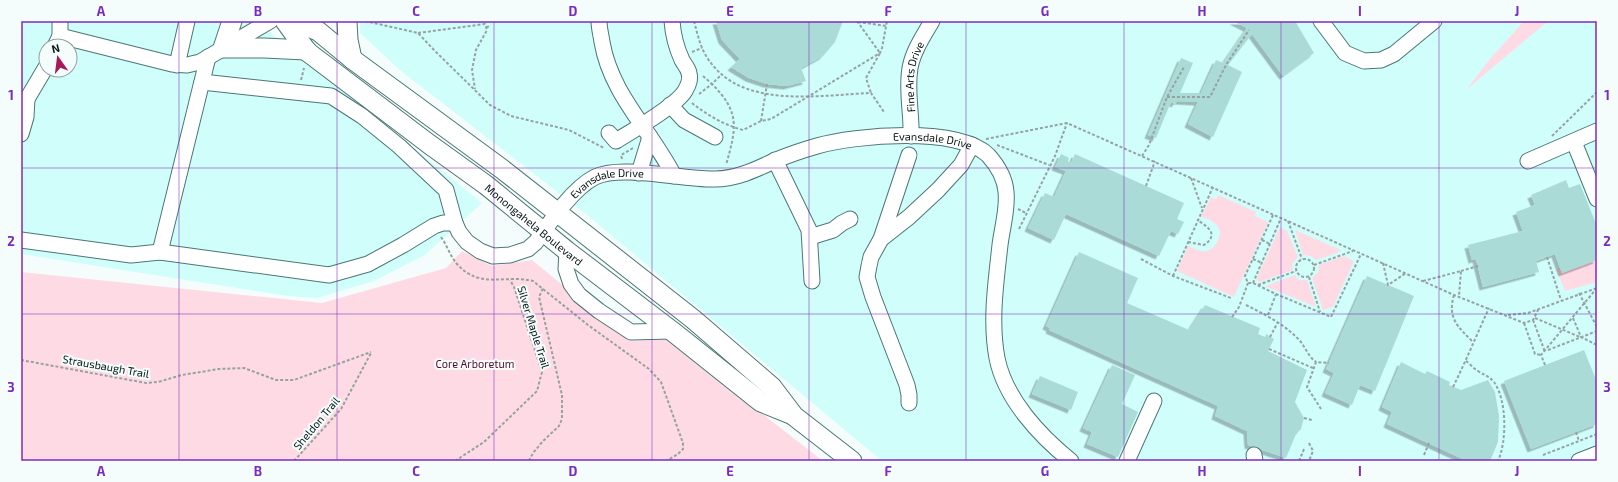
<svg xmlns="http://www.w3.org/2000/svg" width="1618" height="482" viewBox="0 0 1618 482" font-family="'Exo 2',sans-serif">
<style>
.built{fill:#d0fefb;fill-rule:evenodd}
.green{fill:#fedbe4}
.building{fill:#abdbd7;filter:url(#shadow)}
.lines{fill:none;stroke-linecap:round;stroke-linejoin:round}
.minor-casing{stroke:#4b7774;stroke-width:17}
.major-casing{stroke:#4b7774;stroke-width:21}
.path{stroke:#96a2a1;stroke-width:2;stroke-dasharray:3 2;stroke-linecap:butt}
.minor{stroke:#fff;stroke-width:15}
.major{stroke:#fff;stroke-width:19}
.grid{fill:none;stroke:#7b2cbf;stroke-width:1;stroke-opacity:0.55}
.labels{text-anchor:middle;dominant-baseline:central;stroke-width:4;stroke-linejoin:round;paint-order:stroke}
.street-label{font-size:11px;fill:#051615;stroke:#f4fdfc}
.park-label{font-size:11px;fill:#560c2c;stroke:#f4fdfc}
.neatline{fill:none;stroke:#7b2cbf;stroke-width:1.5}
.grid-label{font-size:13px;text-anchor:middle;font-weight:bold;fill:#7b2cbf}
</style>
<defs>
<filter id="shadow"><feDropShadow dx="-3.5" dy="3.5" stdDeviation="0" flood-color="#0004"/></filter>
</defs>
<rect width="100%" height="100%" fill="#f4fdfc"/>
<g class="built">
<path d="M21,21h235l226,182 -57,52 -51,26 -57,17 -29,-2 -267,-42zM46,46h24v24h-24z"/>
<path d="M360,21h1237v440h-715l-296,-247 -185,-143 -41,-38z"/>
</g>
<g class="green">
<path d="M1524,21h24l-82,69 24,-31z"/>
<path d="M1218,195l38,17 -1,4 13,6 -34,75 -57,-26 11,-25c5,2 12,6 18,5 9,-2 16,-13 13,-22 -3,-7 -11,-10 -18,-12l10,-20 5,2z"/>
<path d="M1280,227l7,4 11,26 -6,7 1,6 -33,12 -4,-2z"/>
<path d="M1295,230l46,20 -1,2 -24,8 -5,-4 -8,-1z"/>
<path d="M462,251l30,15 40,-6 99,81 35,-2 157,122h-802v-189l301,31 124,-35z"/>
<path d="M1597,255v27l-32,9 -9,-22z"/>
<path d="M1344,256l10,5 -21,46 -10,3 -11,-32 6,-6 1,-7z"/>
<path d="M1295,275l4,5h8l9,27 -51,-21z"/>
</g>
<g class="building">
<path d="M716,21h127l-8,21 -12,14 -22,12 5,13 -19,5 -20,-2 -18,-6 -18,-11 9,-8 -18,-19z"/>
<path d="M1233,21h62l19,32 -31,23 -31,-42 -24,31 14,7 -29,65 -25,-13 10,-22 -21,-1 -2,3 -4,-2 -15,36 -8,-3 33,-77 12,5 -13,30h21l15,-33 7,3 24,-35z"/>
<path d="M1061,154l8,4 -1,3 3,2 4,-9 109,49 -7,16 7,3 -6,12 -7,-3 -12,25 -93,-42 -12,26 -26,-12 17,-35 9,4 12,-26 -11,-4z"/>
<path d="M1566,180l3,8 11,-4 17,42v29l-2,1 2,4 -35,13 -7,-19 -19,7 3,11 -56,15 -7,-28 -4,1 -4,-15 55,-14 -7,-19 19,-7 -4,-10z"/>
<path d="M1079,252l59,26 -11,25 62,27 16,-25 55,23 -2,6 7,3 1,-3 8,5 -6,12 39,19 -12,32 9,16 -3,11 -5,5 -10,24 -38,-13 -1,-14 -32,-15 3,-10 -169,-76 1,-2 -4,-2z"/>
<path d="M1367,276l47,20 -39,95 -15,-6 -8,20 -27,-12 9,-20 -8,-4z"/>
<path d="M1584,350l13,32v42l-66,25 -27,-68z"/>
<path d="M1401,362l24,12 2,-3 23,11 -1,3 12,5 27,-10 7,12 4,24 -1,26 -8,19h-23l-80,-37 5,-12 -10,-5z"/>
<path d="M1112,365l23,10 -13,29 16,8 -20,45 -31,-13 5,-12 -9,-4z"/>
<path d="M1040,376l38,16 -7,18 -39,-16z"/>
</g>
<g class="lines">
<g class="minor-casing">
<g id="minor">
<path d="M599,21c0,7 2,14 3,21 9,53 49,88 72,134"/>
<path d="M1321,21l24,32 19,8 17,-1 13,-6 40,-33"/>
<path d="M60,36l112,28 15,1 13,-3 70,-41"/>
<path d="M55,46l5,-10v-15"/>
<path d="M177,65l10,-44"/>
<path id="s1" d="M202,82l129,14 31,20 37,30 47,44 9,33 4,9 8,10 13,9 13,5 17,-1 18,-6 8,-7c14,-20 37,-54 59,-65 26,-13 88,3 120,2 21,0 40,-9 59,-18 14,-6 29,-11 43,-15 38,-11 141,-20 171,9 9,10 17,23 18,37 2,17 -4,36 -6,53 -4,37 -10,76 -3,113 8,41 43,78 74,103"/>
<path d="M21,105l6,-6 19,-32"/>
<path d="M670,105l14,15 31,17"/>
<path d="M609,133l7,8c16,-10 60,-35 69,-50 3,-5 6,-12 4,-18 -1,-5 -5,-9 -7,-13 -6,-13 -9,-25 -10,-39"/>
<path d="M21,134l5,-17 1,-18"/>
<path id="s2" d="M911,136c1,-22 -5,-45 -1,-68 3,-17 14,-33 22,-47"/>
<path d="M1574,142l23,57"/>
<path d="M775,160l34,70 3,51"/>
<path d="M1528,161l69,-30"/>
<path d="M639,173l11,-36"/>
<path d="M810,237l23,-7 9,-7 8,-4"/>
<path d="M881,239l28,-84"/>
<path d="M21,240l110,15 29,-3 169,23 39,-11 35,-19 31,-19 9,-3h12"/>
<path d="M567,251l-1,18 5,15 8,11 20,16 32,21 41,-1"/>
<path d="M160,252l48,-195"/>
<path d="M909,403v-8l-2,-10 -34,-88 -6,-20 2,-11 2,-9 10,-18 28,-22 29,-27 23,-25 11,-20"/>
<path d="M1254,455l1,6"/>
<path d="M1127,461l27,-60"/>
<path d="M1579,461l18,-7"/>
</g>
</g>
<g class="major-casing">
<g id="major">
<path d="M232,21l-9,27h41l42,2"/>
<path id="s3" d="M285,21l21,29 3,3 120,91 57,41 81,66 105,80 89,71 32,13"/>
<path d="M294,21l24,10 34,28 150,110 191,150 79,68 22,29 58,45"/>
<path d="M347,21l1,19 4,19"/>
</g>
</g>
<g class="path">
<path d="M365,21l53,12 16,17 56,55 21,11 58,14 35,18"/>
<path d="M694,21c4,15 7,30 17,42 34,46 110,32 160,30l13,19"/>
<path d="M857,21l23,32 -14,25 5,15"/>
<path d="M858,22l29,4"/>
<path d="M486,27l5,-1"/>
<path d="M418,33l67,-9 2,6 -11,20 -4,20 3,19"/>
<path d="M692,52l10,-4"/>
<path d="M703,76l9,8 9,-9"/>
<path d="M301,80l3,-12"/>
<path d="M699,94l13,-10c29,29 24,45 14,81"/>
<path d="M1167,97h43l16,-32 23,-35"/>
<path d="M692,103c15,12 32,22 51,27l18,-9 10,-2 109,-66 2,-5 5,-27"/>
<path d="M761,121l6,-37"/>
<path d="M1552,136l45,-44"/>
<path d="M986,139l81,-16 387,172 70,28 9,-3 6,-12"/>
<path d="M997,145l52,20"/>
<path d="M1142,156l7,-11 18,-48 17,-30"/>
<path d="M622,159l-1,-4 12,-7"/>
<path d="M1191,178l11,30"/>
<path d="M1146,186l9,-25"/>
<path d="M1018,209l8,4"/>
<path d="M1273,215l-28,61 3,7h5l23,11 55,23 30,-63"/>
<path d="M1288,221l14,38"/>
<path d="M1019,229l36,-73 12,-33"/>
<path d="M441,237c6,8 9,19 16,27 23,26 48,10 76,17l55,44 61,44 12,13 22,61v6l-5,5 -12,7"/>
<path d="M1262,240l8,4"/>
<path d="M1188,242l16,3c15,-10 5,-18 -7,-25"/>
<path d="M1547,257l14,43"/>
<circle cx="1305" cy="268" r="9"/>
<path d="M1141,259l32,17 58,22"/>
<path d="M1253,259l9,4"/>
<path d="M1383,263l5,22 18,-12"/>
<path d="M1314,265l39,-14"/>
<path d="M1461,271l17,-5"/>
<path d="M1173,276l40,-89"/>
<path d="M1309,277l11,35"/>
<path d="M1423,281l38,-10 -2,25"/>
<path d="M1253,283l28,-65"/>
<path d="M1258,285l38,-14"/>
<path d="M1579,293l18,34"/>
<path d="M1454,295c-7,23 4,32 19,47"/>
<path d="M1246,305c20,10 40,20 55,37 5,7 8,15 15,20"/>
<path d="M1268,315l8,-21"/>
<path d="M1508,315l20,-2 69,-25"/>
<path d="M1232,317l7,-10 9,-24"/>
<path d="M1535,318l45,19"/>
<path d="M1573,318l8,19 16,8"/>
<path d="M1533,320l12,32"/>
<path d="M1524,323l11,31 6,1"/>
<path d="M1270,337l8,-15"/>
<path d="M1269,349l44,19"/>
<path d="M1548,350l49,-19"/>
<path d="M21,360l125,23 12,-1 24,-7 37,-6 25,-1 32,12h18l77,-28"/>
<path d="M1466,361c4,3 8,8 12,10 6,4 11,5 16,11 13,18 13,59 4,79"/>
<path d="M1545,365l-4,-10 56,-67"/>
<path d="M1453,387c13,-26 24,-53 36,-79"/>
<path d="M1321,409l-14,-22 9,-25 13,1"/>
<path d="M1304,418l8,2"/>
<path d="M1576,432l3,9"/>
<path d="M1309,443l4,8 -4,10"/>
<path d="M1424,455l5,-12"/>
<path d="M1543,455l54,-21"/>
<path d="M294,461l47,-52 30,-56"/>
<path d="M455,461l29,-19 53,-51 5,-19 -28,-85 -4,-7"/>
<path d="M529,461l4,-8 10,-12 16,-15 3,-7v-24l-23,-98 4,-9"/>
<path d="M1299,461l5,-12"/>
</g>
<use href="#minor" class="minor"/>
<use href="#major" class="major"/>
</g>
<path class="grid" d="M179,21v440M337,21v440M494,21v440M652,21v440M809,21v440M966,21v440M1124,21v440M1281,21v440M1439,21v440M21,168h1576M21,314h1576"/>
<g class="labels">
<g class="street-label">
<text stroke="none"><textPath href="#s2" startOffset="60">Fine Arts Drive</textPath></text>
<text stroke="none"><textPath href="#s1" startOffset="846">Evansdale Drive</textPath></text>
<text stroke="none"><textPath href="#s1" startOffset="510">Evansdale Drive</textPath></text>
<text stroke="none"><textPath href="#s3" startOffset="323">Monongahela Boulevard</textPath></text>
<text transform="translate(534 327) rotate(73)">Silver Maple Trail</text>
<text transform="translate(106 366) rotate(10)">Strausbaugh Trail</text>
<text transform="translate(316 423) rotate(-50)">Sheldon Trail</text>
</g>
<g class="park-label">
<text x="475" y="363">Core Arboretum</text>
</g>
</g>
<rect width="1618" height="482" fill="none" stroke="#f4fdfc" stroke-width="44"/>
<g transform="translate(58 58) rotate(346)"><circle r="19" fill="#f4fdfc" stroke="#94a1a0"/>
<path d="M0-3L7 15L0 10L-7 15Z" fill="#a71959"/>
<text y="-6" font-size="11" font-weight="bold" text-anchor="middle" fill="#051615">N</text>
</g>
<rect x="22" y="22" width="1574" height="438" class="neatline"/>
<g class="grid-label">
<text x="101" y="16">A</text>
<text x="258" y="16">B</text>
<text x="416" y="16">C</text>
<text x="573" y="16">D</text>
<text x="730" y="16">E</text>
<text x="888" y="16">F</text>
<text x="1045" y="16">G</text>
<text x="1202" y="16">H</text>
<text x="1360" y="16">I</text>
<text x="1517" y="16">J</text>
<text x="11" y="100">1</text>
<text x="1607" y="100">1</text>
<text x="11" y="246">2</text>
<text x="1607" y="246">2</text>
<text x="11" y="392">3</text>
<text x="1607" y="392">3</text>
<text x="101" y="476">A</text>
<text x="258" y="476">B</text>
<text x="416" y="476">C</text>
<text x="573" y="476">D</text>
<text x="730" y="476">E</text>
<text x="888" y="476">F</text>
<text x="1045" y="476">G</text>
<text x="1202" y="476">H</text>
<text x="1360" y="476">I</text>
<text x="1517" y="476">J</text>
</g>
</svg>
